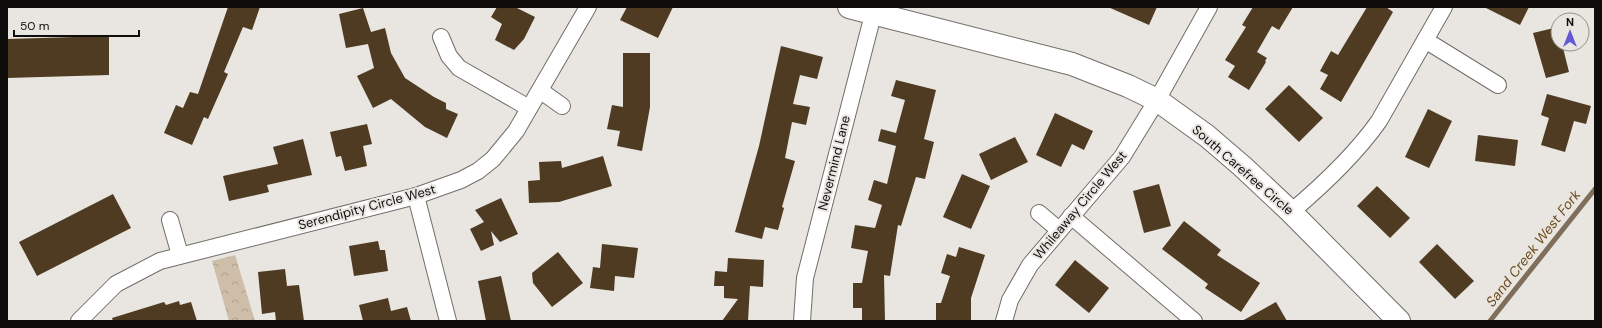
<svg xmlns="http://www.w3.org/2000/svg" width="1602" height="328" viewBox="0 0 1602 328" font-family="'DM Sans',sans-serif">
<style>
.forest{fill:url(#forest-crowns)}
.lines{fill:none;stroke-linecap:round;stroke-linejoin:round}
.stream{stroke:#7e6e5a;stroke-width:5}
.building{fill:#4e3b22}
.minor-casing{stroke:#716e69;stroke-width:18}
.secondary-casing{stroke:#716e69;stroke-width:24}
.minor{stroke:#fff;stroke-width:16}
.secondary{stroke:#fff;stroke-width:22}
.labels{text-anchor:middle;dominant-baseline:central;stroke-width:4;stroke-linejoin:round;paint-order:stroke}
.street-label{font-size:13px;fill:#0f0d0c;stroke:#e9e5e0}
.water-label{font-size:14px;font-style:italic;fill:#6d4c1d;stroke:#e9e5e0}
</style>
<defs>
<pattern id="forest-crowns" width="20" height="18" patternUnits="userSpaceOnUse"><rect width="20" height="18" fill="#cebda8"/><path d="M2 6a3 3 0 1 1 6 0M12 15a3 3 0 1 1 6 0" fill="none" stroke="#b0a18f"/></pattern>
</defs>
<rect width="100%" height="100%" fill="#e9e5e0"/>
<path class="forest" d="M235,255l20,66h-26l-17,-60z"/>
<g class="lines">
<path class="stream" d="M1490,321l105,-132"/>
</g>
<g class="building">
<path d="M228,7h32l-8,23 -9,-3 -19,45 4,2 -20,45 -4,-2 -12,28 -28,-12 12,-28 7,3 7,-16 8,2z"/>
<path d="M497,7h18l20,10 -11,22 -10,11 -19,-10 7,-16 -11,-7z"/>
<path d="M627,7h46l-15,31 -38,-18z"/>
<path d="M1108,7h49l-8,18z"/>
<path d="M1253,7h40l-14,23 -7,-4 -15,26 10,6 -2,3 1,1 -17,28 -21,-13 7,-11 -10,-6 21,-33 -4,-2z"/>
<path d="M1367,7h19l7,5 -52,90 -21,-13 8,-14 -8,-4 11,-20 7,4z"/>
<path d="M1484,7h45l-9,18z"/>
<path d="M363,8l8,24 14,-4 6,25 14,25 29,19 12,6v6l12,5 -11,24 -22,-11 -34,-28 -18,9 -16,-32 17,-8 -6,-24 -22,4 -7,-34z"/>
<path d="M1558,27v17h4l7,28 -23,6 -13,-45z"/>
<path d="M109,36v39l-102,3v-39z"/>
<path d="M781,46l42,11 -6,22 -17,-4 -7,29 17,3 -4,18 -14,-3 -7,36 10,3 -13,46 2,1 -6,22 -13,-3 -3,12 -27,-7 24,-86z"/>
<path d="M623,53h27v54l-8,44 -25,-5 3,-15 -13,-2 5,-24 11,2z"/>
<path d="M896,80l40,10 -12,49 10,3 -9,37 -9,-2 -15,49 -3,-1 -8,51 -6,-1 1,46h-23v-13h-9v-25h9l6,-32 -17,-3 4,-23 20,3 7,-23 -14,-5 6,-20 13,4 9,-38 -18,-5 3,-12 15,4 9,-33 -14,-4z"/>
<path d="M1289,85l34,33 -24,24 -34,-33z"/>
<path d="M1547,94l44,12 -5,18 -12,-3 -9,31 -24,-7 8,-27 -8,-3z"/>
<path d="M1428,109l24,12 -23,47 -24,-11z"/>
<path d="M1055,113l38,18 -9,19 -12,-6 -11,23 -25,-12z"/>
<path d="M367,124l5,20 -9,2 4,20 -22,5 -4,-15 -5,1 -6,-25z"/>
<path d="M1478,135l40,5 -3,26 -40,-5z"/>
<path d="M1015,137l13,25 -37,18 -12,-26z"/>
<path d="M303,139l9,36 -45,10 2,7 -40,9 -6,-25 55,-12 -5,-17z"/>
<path d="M603,156l9,30 -53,16 -30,1 -1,-22 12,-1 -1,-18 22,-1 1,7z"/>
<path d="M962,174l28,12 -19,43 -28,-12z"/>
<path d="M1159,184l12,42 -27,7 -11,-42z"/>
<path d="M1377,186l33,32 -20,20 -33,-32z"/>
<path d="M113,194l18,34 -94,48 -18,-34z"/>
<path d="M501,198l17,36 -18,8 -9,-11 3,14 -13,6 -11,-22 14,-7 -9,-12z"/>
<path d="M1184,221l37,29 -4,5 43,28 -19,29 -36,-24 3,-4 -46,-35z"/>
<path d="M378,241l2,9h5l3,21 -34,5 -5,-30z"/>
<path d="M602,244l36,4 -4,30 -19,-2 -1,15 -24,-3 3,-21 7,1z"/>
<path d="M1437,244l37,37 -19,18 -36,-37z"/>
<path d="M959,247l26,8 -14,43v23h-35v-18h5l9,-27 -9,-3 6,-19 9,3z"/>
<path d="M558,252l25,31 -31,24 -19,-24 -1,-10z"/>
<path d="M728,258l36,2 -1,27 -13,-1 -2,35h-26l16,-22 -14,-1v-12h-10l1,-15 12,1z"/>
<path d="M1075,260l34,28 -20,25 -34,-28z"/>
<path d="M285,269l2,17 12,-1 5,36h-28l-1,-9 -13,2 -4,-42z"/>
<path d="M501,276l10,45h-25l-8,-40z"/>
<path d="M388,298l3,13 16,-4 4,14h-48l-4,-16z"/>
<path d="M179,301l1,4 11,-3 6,19h-84l-1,-3 52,-16 2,3z"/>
<path d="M1276,302l11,19h-45z"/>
</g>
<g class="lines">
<g class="minor-casing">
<g id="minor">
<path d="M441,37l8,19 10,12 70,40"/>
<path d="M1425,40l73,45"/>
<path d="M541,91l21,15"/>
<path d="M416,196l32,125"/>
<path d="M1291,212c32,-27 64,-57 88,-91l65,-114"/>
<path d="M1039,213l20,17"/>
<path d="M1071,216l123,105"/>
<path d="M170,220l10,35"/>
<path d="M79,321l37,-37 44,-23 256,-65 45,-16 17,-9 15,-12 23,-28 72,-124"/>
<path d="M802,321l3,-43 70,-271"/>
<path d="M1004,321l6,-21 20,-35 92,-108 35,-57 52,-93"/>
</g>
</g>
<g class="secondary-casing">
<path id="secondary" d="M849,7l223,57 56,22 29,14 50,36 35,30 49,46 108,109"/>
</g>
<use href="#minor" class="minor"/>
<use href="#secondary" class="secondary"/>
</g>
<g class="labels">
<g class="street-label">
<text transform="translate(834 163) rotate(-76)">Nevermind Lane</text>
<text transform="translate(1243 170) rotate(41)">South Carefree Circle</text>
<text transform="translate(1080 205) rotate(-50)">Whileaway Circle West</text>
<text transform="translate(367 207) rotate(-15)">Serendipity Circle West</text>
</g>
<g class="water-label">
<text transform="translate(1533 248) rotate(-52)">Sand Creek West Fork</text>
</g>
</g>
<rect width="1602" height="328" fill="none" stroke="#0f0d0c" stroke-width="16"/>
<g transform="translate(1570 32)"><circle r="19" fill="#e9e5e0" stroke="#928f8b"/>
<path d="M0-3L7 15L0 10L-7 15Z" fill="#6459d2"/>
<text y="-6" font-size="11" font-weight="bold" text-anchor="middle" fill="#0f0d0c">N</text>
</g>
<path d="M14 30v6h125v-6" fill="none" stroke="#0f0d0c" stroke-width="2"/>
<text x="20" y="30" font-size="12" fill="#0f0d0c" stroke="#e9e5e0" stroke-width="3" paint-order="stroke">50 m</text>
</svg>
